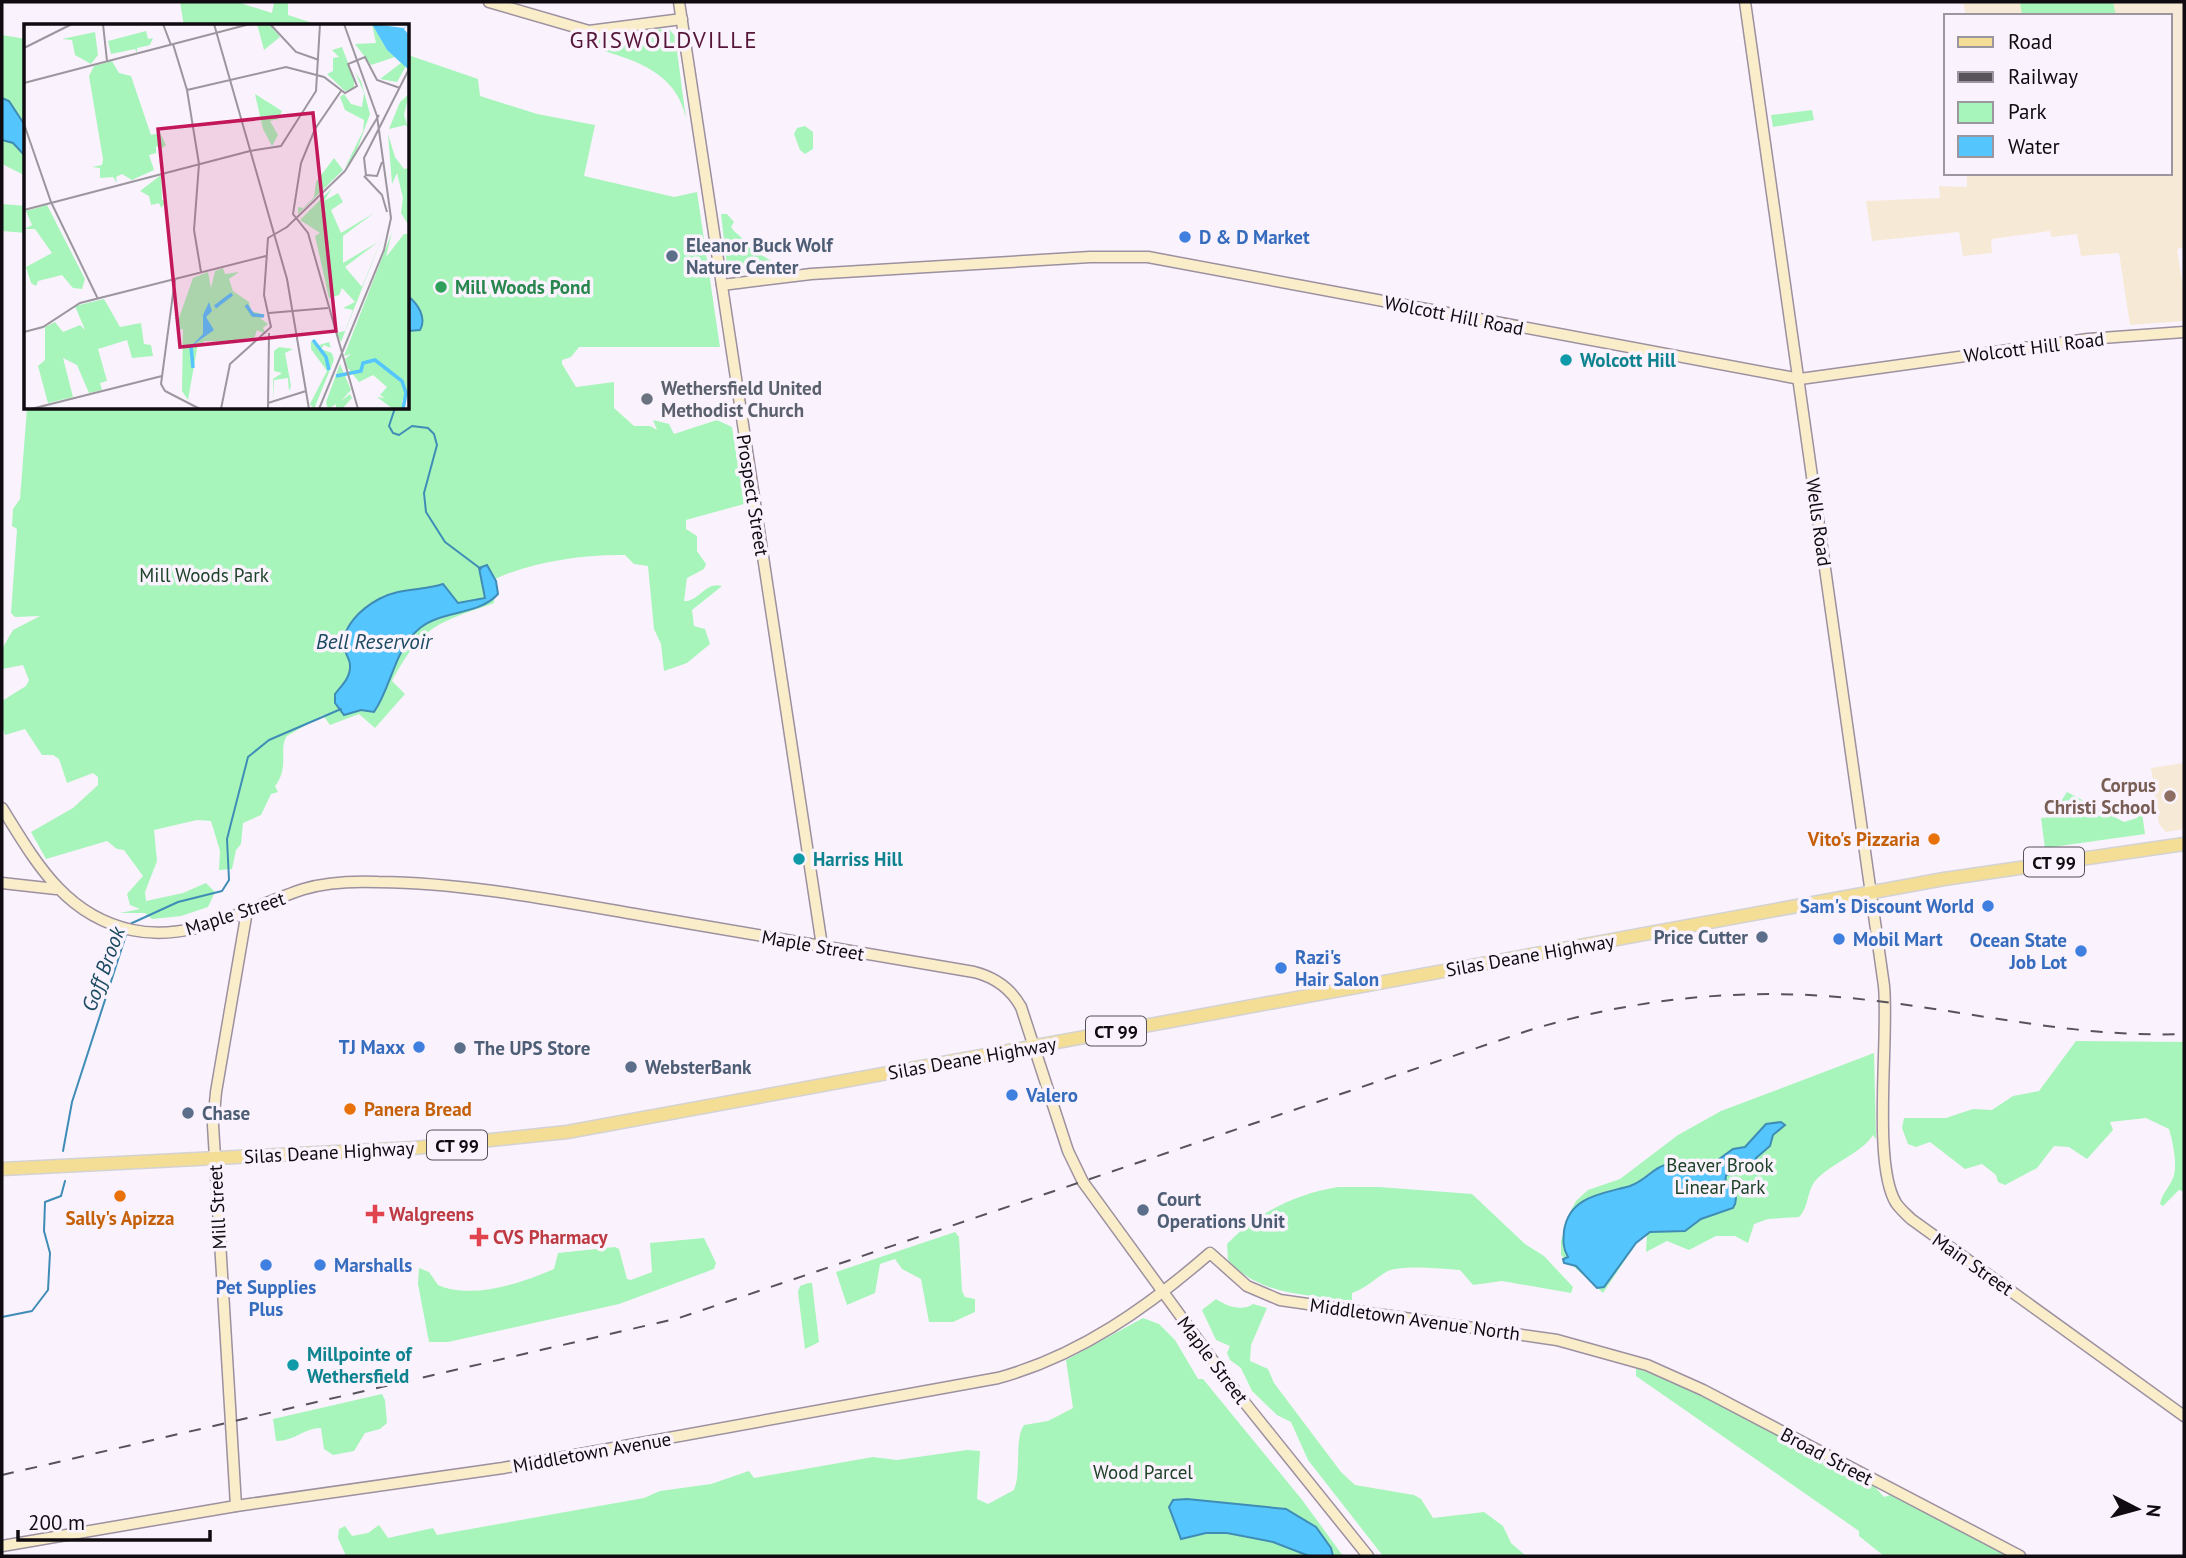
<svg xmlns="http://www.w3.org/2000/svg" width="2186" height="1558" viewBox="0 0 2186 1558" font-family="'PT Sans',sans-serif">
<style>
.education{fill:#f6ead6}
.green{fill:#a7f5ba}
.water{fill:#54c5fd;stroke:#3f8db6;stroke-width:2}
.lines{fill:none;stroke-linecap:round;stroke-linejoin:round}
.stream{stroke:#3f8db6;stroke-width:2}
.secondary-casing{stroke:#9c90a1;stroke-width:13}
.primary-casing{stroke:#d4d3d4;stroke-width:15}
.secondary{stroke:#faeeca;stroke-width:10}
.primary{stroke:#f4dd95;stroke-width:12}
.rail{stroke:#58535b;stroke-width:2;stroke-dasharray:12 12;stroke-linecap:butt}
.shop-dot{fill:#3f7fe0;stroke:#faf2fd;stroke-width:2.5}
.service-dot{fill:#5c6f8a;stroke:#faf2fd;stroke-width:2.5}
.leisure-dot{fill:#2e9e5b;stroke:#faf2fd;stroke-width:2.5}
.culture-dot{fill:#0f9aa8;stroke:#faf2fd;stroke-width:2.5}
.worship-dot{fill:#6b7280;stroke:#faf2fd;stroke-width:2.5}
.education-dot{fill:#8d6e63;stroke:#faf2fd;stroke-width:2.5}
.food-dot{fill:#e8710a;stroke:#faf2fd;stroke-width:2.5}
.health-dot{fill:#e0444e;stroke:#faf2fd;stroke-width:2.5}
.labels{text-anchor:middle;dominant-baseline:central;stroke-width:7;stroke-linejoin:round;paint-order:stroke}
.shield{fill:#faf2fd;stroke:#565058;stroke-width:2}
.shield-label{font-size:18px;font-weight:bold;fill:#0f0b11}
.shop-label{font-size:19px;font-weight:bold;fill:#366cbe;stroke:#faf2fd;text-anchor:start}
.service-label{font-size:19px;font-weight:bold;fill:#4e5e75;stroke:#faf2fd;text-anchor:start}
.leisure-label{font-size:19px;font-weight:bold;fill:#27864d;stroke:#faf2fd;text-anchor:start}
.street-label{font-size:19px;fill:#0f0b11;stroke:#faf2fd}
.culture-label{font-size:19px;font-weight:bold;fill:#0d838f;stroke:#faf2fd;text-anchor:start}
.worship-label{font-size:19px;font-weight:bold;fill:#5b616d;stroke:#faf2fd;text-anchor:start}
.park-label{font-size:19px;fill:#1d4228;stroke:#faf2fd}
.education-label{font-size:19px;font-weight:bold;fill:#785e54;stroke:#faf2fd;text-anchor:end}
.food-label{font-size:19px;font-weight:bold;fill:#c56008;stroke:#faf2fd;text-anchor:end}
.health-label{font-size:19px;font-weight:bold;fill:#be3a42;stroke:#faf2fd;text-anchor:start}
.water-label{font-size:21px;font-style:italic;fill:#1b4a61;stroke:#faf2fd}
.quarter-label{font-size:23px;letter-spacing:2px;fill:#551638;stroke:#faf2fd}
.inset-river{fill:none;stroke:#54c5fd;stroke-width:3.5}
.inset-road{fill:none;stroke:#9c969f;stroke-width:2}
.view{fill:#c2185b;fill-opacity:0.15;stroke:#c2185b;stroke-width:3.5}
.inset-edge{fill:none;stroke:#0f0b11;stroke-width:3.5}
</style>
<rect width="100%" height="100%" fill="#faf2fd"/>
<g class="education">
<path d="M1963,2h221v245l-7,2 7,46v26l-54,4 -11,-72 -38,3 -4,-22 -26,3 -1,-6 -59,8 1,14 -29,3 -4,-24 -87,9 -6,-40 74,-3 -1,-12 28,1v-14h203v-157h-204z"/>
<path d="M2184,763v66l-18,3 -7,-8 -8,-56z"/>
</g>
<g class="green">
<path d="M180,2h57l35,11 2,-11h14v13l34,11h-138z"/>
<path d="M2020,2h93l3,14h-94z"/>
<path d="M661,29l9,1 5,6 11,83c-10,-54 -65,-62 -109,-76z"/>
<path d="M2,35l24,4v137l-24,-12z"/>
<path d="M408,55l70,24 2,17 57,18 58,11 -11,51 90,21 23,-5 23,155h-141l-8,10 -9,3v4l14,23 38,-5v26l20,18h16l7,4 -4,-10 16,4 5,10 43,-14 15,7 12,77 -58,16v9l11,7v15l9,13 -2,5 -17,9 -3,23c15,1 21,-20 38,-15l-30,24 2,16 11,3 5,15 -23,19 -23,8 -3,-27 -7,-15 -6,-63 -14,-2 -9,-9c-41,-1 -94,7 -130,24l-1,24c-58,21 -71,21 -102,78l13,13 -30,34 -16,-14 -29,11 -7,-10 -36,21c-9,13 3,31 -12,50l3,6 -7,2 -10,21 -18,8 -2,21 -5,6 -4,19 -13,1 1,-19 -9,-30 -14,-1 -43,10 3,31 -12,31 1,9 37,-8 23,-10 9,9 -7,15 -27,9 -29,3 -7,-6h-25l20,-4 -10,-4 -3,-11 16,-18 -19,-26 -7,-1 -10,-8 -61,18 -15,-27 42,-24 25,-23v-8l-5,-4 -26,10 -8,-24 -6,-4h-11l-17,-26 -20,6 -3,-9v-25l24,-15 3,-6 -6,-15 -21,4v-20l11,-19 27,-14 -25,1 -4,-4 6,-84 -5,-3 1,-17 7,-10 7,-91h381z"/>
<path d="M1812,110l2,10 -41,7 -2,-12z"/>
<path d="M805,126l8,6v17l-8,5 -5,-4 -6,-16 3,-6z"/>
<path d="M2,204l24,2v27l-24,-2z"/>
<path d="M721,214h6l7,8 -3,5 3,4 27,24 16,9 -1,4c-14,5 -39,11 -49,-2z"/>
<path d="M2067,792l57,30 13,-4 4,-12 4,28 -100,14 -4,-30 10,-1z"/>
<path d="M2076,1041l108,1v150l-5,-2 -16,16 -3,-2c2,-11 9,-16 13,-26 5,-11 0,-36 -4,-49l-23,-11 -36,4 3,8 -26,29 -18,-12 -15,-1 -17,22 -32,17 -7,-3 -2,-7 -14,-11 -17,5 -35,-27 -14,5 -8,-3 -6,-16 2,-10h42l27,-9 19,1 21,-14 26,-5z"/>
<path d="M1874,1053l2,86 -3,-4c-10,17 -41,28 -56,44 -11,11 -7,27 -18,38l-31,2 -14,5 -6,19 -13,-7h-19l-27,14 -22,-9 -21,11 1,-18 -4,-1 -40,60 -42,-38v-14l8,-27 7,-13 12,-11 32,-11 58,-44 43,-24z"/>
<path d="M1338,1187h41l93,7 53,50 19,12 29,31 -2,6 -69,-12 -29,4 -13,-15c-17,-1 -60,-6 -74,2 -13,8 -18,15 -34,21v8c-44,-7 -91,-4 -124,-41l-1,-16c30,-31 68,-50 111,-57z"/>
<path d="M955,1232l4,5 3,54 3,6 10,2v13l-22,10h-24l-8,-43 -19,-10 -7,-10 -15,5 -5,29 -28,12 -11,-33z"/>
<path d="M704,1238l12,25 -2,6 -95,35 -171,38h-19l-11,-58 1,-16 10,4 9,13c34,15 84,-2 116,-16l4,-16 57,-6 4,2 8,30 4,1 21,-8 -2,-29z"/>
<path d="M808,1283h4l7,59 -14,7 -7,-57 2,-6z"/>
<path d="M1216,1299c10,7 26,13 37,5l14,4 -16,37 -1,16 18,8 6,14 67,89 14,13 59,10 7,4 12,19 51,-6 19,14 8,17 15,13h-143l-75,-96 -17,-38 -14,-7 -25,-24 -11,-23 -11,-8 -3,-7 3,-7 -14,-6 -14,-30z"/>
<path d="M1143,1318l16,6 16,16 23,39h5l100,122 40,55h-10v-4l-3,4h-984l-8,-18 1,-9 6,-3 7,10 16,-3 11,-8 9,13 45,-10 4,7 207,-37 16,-7 51,-7 38,-13 5,7 119,-21 24,3 70,-10 13,1 -3,48 11,5 26,-14c8,-19 0,-51 10,-65l24,-4 25,-13 -7,-48z"/>
<path d="M1636,1368l69,26 168,91 11,12 6,-2 119,61h-125l-25,-20v-5l-223,-155z"/>
<path d="M382,1394l3,6 2,23 -7,6 -15,4 -11,18 -21,4 -9,-6 -3,-21c-17,0 -26,13 -45,13l-3,-22z"/>
</g>
<g class="water">
<path d="M2,98l7,3 17,26v30l-13,-14 -11,-3z"/>
<path d="M408,296c10,8 19,22 12,34l-12,1z"/>
<path d="M487,565l9,16 2,13c-20,22 -56,16 -78,34 -26,21 -28,58 -46,84l-13,-2 -17,5 -9,-12v-9c7,-9 16,-17 15,-29 0,-5 -4,-10 -5,-15 -6,-22 17,-42 34,-51 20,-11 42,-8 64,-15l15,19 27,-5 -6,-30z"/>
<path d="M1781,1122l4,3 -12,10 -3,11 -14,12 4,11 -34,6 -1,9 6,1c5,6 7,16 2,23l-32,11 -16,12 -35,1 -14,11 -32,44 -7,1 -21,-22 -12,-3 -1,-4 5,-2c-5,-9 -5,-15 -4,-26 5,-35 38,-37 66,-45 25,-9 25,-30 58,-18l12,-6h15l18,-13 12,-2 21,-23z"/>
<path d="M1187,1499l99,10 30,18 15,21 2,8h-24l-36,-14 -46,-9h-21l-25,6 -12,-32 4,-7z"/>
</g>
<g class="lines">
<g class="stream">
<path d="M395,408l-6,18 4,7 6,2 13,-9 16,2 6,6 3,11 -13,48 2,19 19,30 36,27"/>
<path d="M130,924l48,-22 44,-11 7,-11 -2,-41 21,-82 21,-17 72,-31"/>
<path d="M63,1151l9,-49 55,-170"/>
<path d="M2,1317l30,-6 16,-21 2,-37 -6,-22 1,-29 16,-6 4,-15"/>
</g>
<g class="secondary-casing">
<g id="secondary">
<path d="M489,2l100,29 93,-12"/>
<path d="M679,2l143,944"/>
<path d="M1745,2l139,984c5,52 -12,178 12,217 4,6 10,11 15,16l273,197"/>
<path d="M722,285l89,-11 279,-17h58l652,122 288,-40 96,-7"/>
<path d="M2,808c33,53 63,108 130,122 61,13 116,-23 172,-41 23,-7 50,-8 74,-7 88,1 175,18 262,33 111,19 222,38 334,57 20,5 37,17 47,35l47,144 15,31 150,206 135,168"/>
<path d="M2,883l54,6"/>
<path d="M236,1506l-23,-381 3,-33 31,-181"/>
<path d="M2,1546l234,-40 267,-38 495,-90c81,-22 150,-71 212,-125l37,33 33,14 277,40 90,25 56,25 317,166"/>
</g>
</g>
<g class="primary-casing">
<path id="primary" d="M2,1169l412,-21 153,-16 1377,-253 240,-35"/>
</g>
<use href="#secondary" class="secondary"/>
<use href="#primary" class="primary"/>
<path class="rail" d="M2,1475l677,-157 848,-287c109,-34 227,-45 341,-31 106,12 209,38 316,34"/>
</g>
<g class="shop-dot">
<circle cx="1185" cy="237" r="7"/>
<circle cx="1988" cy="906" r="7"/>
<circle cx="1839" cy="939" r="7"/>
<circle cx="2081" cy="951" r="7"/>
<circle cx="1281" cy="968" r="7"/>
<circle cx="419" cy="1047" r="7"/>
<circle cx="1012" cy="1095" r="7"/>
<circle cx="266" cy="1265" r="7"/>
<circle cx="320" cy="1265" r="7"/>
</g>
<g class="service-dot">
<circle cx="672" cy="256" r="7"/>
<circle cx="1762" cy="937" r="7"/>
<circle cx="460" cy="1048" r="7"/>
<circle cx="631" cy="1067" r="7"/>
<circle cx="188" cy="1113" r="7"/>
<circle cx="1143" cy="1210" r="7"/>
</g>
<circle class="leisure-dot" cx="441" cy="287" r="7"/>
<g class="culture-dot">
<circle cx="1566" cy="360" r="7"/>
<circle cx="799" cy="859" r="7"/>
<circle cx="293" cy="1365" r="7"/>
</g>
<circle class="worship-dot" cx="647" cy="399" r="7"/>
<circle class="education-dot" cx="2170" cy="796" r="7"/>
<g class="food-dot">
<circle cx="1934" cy="839" r="7"/>
<circle cx="350" cy="1109" r="7"/>
<circle cx="120" cy="1196" r="7"/>
</g>
<g class="health-dot">
<path d="M371.5 1203.5h7v7h7v7h-7v7h-7v-7h-7v-7h7z"/>
<path d="M475.5 1226.5h7v7h7v7h-7v7h-7v-7h-7v-7h7z"/>
</g>
<g class="labels">
<g class="shield">
<rect x="2024" y="847.5" width="60" height="29" rx="5"/>
<rect x="1086" y="1016.5" width="60" height="29" rx="5"/>
<rect x="427" y="1130.5" width="60" height="29" rx="5"/>
</g>
<g class="shield-label">
<text x="2054" y="862">CT 99</text>
<text x="1116" y="1031">CT 99</text>
<text x="457" y="1145">CT 99</text>
</g>
<g class="shop-label">
<text x="1199" y="237">D &amp; D Market</text>
<text x="1974" y="906" text-anchor="end">Sam's Discount World</text>
<text x="1853" y="939">Mobil Mart</text>
<text x="2067" y="940" text-anchor="end">Ocean State<tspan x="2067" dy="22">Job Lot</tspan></text>
<text x="1295" y="957">Razi's<tspan x="1295" dy="22">Hair Salon</tspan></text>
<text x="405" y="1047" text-anchor="end">TJ Maxx</text>
<text x="1026" y="1095">Valero</text>
<text x="334" y="1265">Marshalls</text>
<text x="266" y="1287" text-anchor="middle">Pet Supplies<tspan x="266" dy="22">Plus</tspan></text>
</g>
<g class="service-label">
<text x="686" y="245">Eleanor Buck Wolf<tspan x="686" dy="22">Nature Center</tspan></text>
<text x="1748" y="937" text-anchor="end">Price Cutter</text>
<text x="474" y="1048">The UPS Store</text>
<text x="645" y="1067">WebsterBank</text>
<text x="202" y="1113">Chase</text>
<text x="1157" y="1199">Court<tspan x="1157" dy="22">Operations Unit</tspan></text>
</g>
<g class="leisure-label">
<text x="455" y="287">Mill Woods Pond</text>
</g>
<g class="street-label">
<text transform="translate(1454 315) rotate(11)">Wolcott Hill Road</text>
<text transform="translate(2034 347) rotate(-7)">Wolcott Hill Road</text>
<text transform="translate(753 495) rotate(81)">Prospect Street</text>
<text transform="translate(1819 522) rotate(82)">Wells Road</text>
<text transform="translate(235 913) rotate(-18)">Maple Street</text>
<text transform="translate(813 945) rotate(10)">Maple Street</text>
<text transform="translate(1530 955) rotate(-10)">Silas Deane Highway</text>
<text transform="translate(972 1058) rotate(-10)">Silas Deane Highway</text>
<text transform="translate(329 1152) rotate(-3)">Silas Deane Highway</text>
<text transform="translate(217 1207) rotate(-93)">Mill Street</text>
<text transform="translate(1973 1264) rotate(35)">Main Street</text>
<text transform="translate(1415 1319) rotate(8)">Middletown Avenue North</text>
<text transform="translate(1213 1360) rotate(53)">Maple Street</text>
<text transform="translate(592 1452) rotate(-10)">Middletown Avenue</text>
<text transform="translate(1827 1456) rotate(28)">Broad Street</text>
</g>
<g class="culture-label">
<text x="1580" y="360">Wolcott Hill</text>
<text x="813" y="859">Harriss Hill</text>
<text x="307" y="1354">Millpointe of<tspan x="307" dy="22">Wethersfield</tspan></text>
</g>
<g class="worship-label">
<text x="661" y="388">Wethersfield United<tspan x="661" dy="22">Methodist Church</tspan></text>
</g>
<g class="park-label">
<text x="204" y="575">Mill Woods Park</text>
<text x="1720" y="1165">Beaver Brook<tspan x="1720" dy="22">Linear Park</tspan></text>
<text x="1143" y="1472">Wood Parcel</text>
</g>
<g class="education-label">
<text x="2156" y="785">Corpus<tspan x="2156" dy="22">Christi School</tspan></text>
</g>
<g class="food-label">
<text x="1920" y="839">Vito's Pizzaria</text>
<text x="364" y="1109" text-anchor="start">Panera Bread</text>
<text x="120" y="1218" text-anchor="middle">Sally's Apizza</text>
</g>
<g class="health-label">
<text x="389" y="1214">Walgreens</text>
<text x="493" y="1237">CVS Pharmacy</text>
</g>
<g class="water-label">
<text x="374" y="641">Bell Reservoir</text>
<text transform="translate(103 969) rotate(-70)">Goff Brook</text>
</g>
<g class="quarter-label">
<text x="664" y="39">GRISWOLDVILLE</text>
</g>
</g>
<g transform="translate(24 24)">
<rect width="385" height="385" fill="#faf2fd"/>
<path d="M233,0h12l11,13 -16,13zM348,0l15,26 19,16 -9,16 -17,-3 21,-16 -6,-6 -24,8 -16,-21 21,-1zM122,7l2,8 5,-1 -3,7 -13,3v5l-2,-4 -24,5 -3,-13zM71,8l3,23 -7,9 -16,-9 -3,-15 -10,-1zM318,23l12,32v10l-9,2 -18,-17 6,-3v-13l6,-1 -7,-7zM88,37l7,12 12,3 20,59 9,-2 6,12 -5,4 -5,-3v7l-7,2 5,15 -22,10 -10,-6 -6,3 1,6 -4,-6 -13,1v-10l-8,-1 10,-2 1,-6 -14,-83 5,-10zM331,48l6,9 9,33 -15,41 -10,13 18,-37 1,-11 -19,-10 -5,-13 4,-3 7,10 11,3 2,-14zM231,70l27,17 -4,8 -8,2 8,14 -6,11 -9,-17zM385,70l-5,21 5,15 -3,-5 -17,4 11,-27zM364,110l7,23 9,12 5,-1v58l-8,-13 2,-15 -6,-25 -5,11zM310,134l9,12 -45,44v-7l5,1 11,-11 2,-15zM137,151l1,25 5,1 -6,7 -2,-5 -8,2 -2,-9 -9,-5zM308,164l-8,13 14,-8 5,9 -12,8 10,23 33,-20 -31,23v27l35,-21 -33,25 17,20 23,-57 -44,112 -5,-9 9,-2 8,-21 -10,-2 12,-6 -13,-14 -3,7 -10,3 -14,-62 5,-3 -20,-13zM23,181l38,74 -3,10 -9,-1 -11,-13 -24,6 -2,5 -5,-3 -5,-16 26,-14 -17,-24h-11l8,-4 -6,-14zM368,208l-6,25 18,-23h5v160l-7,7v8h-9l-16,-12 8,1 -5,-3 7,-8 -14,-12 -14,7 -12,-15 -2,-8 6,-5 -7,2zM199,244l2,6 14,-2 -10,7 4,12 16,11 2,9 14,4 -5,3 8,6 -5,4 3,6 -9,-4 -3,9 -7,-1v4l-43,-1 -2,5 -4,-3 -10,57 -6,-9 1,-62 -6,1 2,-10 -6,-2h6l14,-40 15,-6 3,16 4,-17zM80,275l16,28 21,-4 3,21 7,1 2,11 -21,2 -5,-18 -29,9 9,32 -7,2 2,7 -13,3 -12,-28 -14,-7 10,39 -25,6 -10,-37 7,-6v-33l10,-5 8,10 17,-7 5,5 -10,-24zM287,317l5,5 13,-4 2,6 -7,-3 -3,4 11,4 2,7 -20,49 -4,-5 17,-33 -16,-22zM255,323l14,2 -8,4 6,33 -2,5 -1,-13 -14,2v22l-1,-23 9,-6 -8,-2v-20zM316,340l11,26 -10,11 9,-7 2,4 -9,10 -7,1v-5l-8,5 -2,-7z" fill="#a7f5ba"/>
<path d="M348,0l32,4 4,-4 -4,5 5,6v35l-22,-20zM185,278l3,9 -6,6 8,13 -24,17 13,-13v-19z" fill="#54c5fd"/>
<path class="inset-river" d="M222,281l7,10 11,1M191,283l17,-13M289,316l13,17 3,13M167,322l2,22M312,352l25,-5 2,-8 12,-3 27,21 4,12 -3,16"/>
<path class="inset-road" d="M79,0l4,37M139,0l8,21M190,0l73,255 22,130M246,0l26,28 23,8M149,20l14,46 12,74 -5,66 7,42M0,24l48,-24M0,59l226,-59M163,66l99,-23 38,10 21,16 12,-7 -9,-22 17,-7 12,23 23,8M317,67l-26,38 -14,34 -8,51 15,19 50,176M0,100l27,78 47,97M226,127l31,-5 35,-55 4,-67M358,138l-5,14 -11,-1 -2,-17 45,-89M321,147l34,-56M340,152l18,19 5,17M0,186l226,-59M151,255l-14,105 4,7 35,18M245,289l59,-5M0,308l19,-5 37,-24 186,-47M244,379l38,-12M7,385l131,-33M197,385l9,-45 41,-37 -7,-32 4,-57 19,-11 58,-56M244,385l1,-76M295,385l65,-159 7,-32 -14,-102 -33,-92"/>
<path class="view" d="M289,89l23,218 -156,16 -22,-218z"/>
<rect width="385" height="385" class="inset-edge"/>
</g>
<rect width="2186" height="1558" fill="none" stroke="#0f0b11" stroke-width="7"/>
<rect x="1944" y="14" width="228" height="161" fill="#faf2fd" stroke="#9c969f" stroke-width="2"/>
<rect x="1958" y="37" width="35" height="10" fill="#f4dd95" stroke="#9c969f" stroke-width="2"/>
<text x="2008" y="49" font-size="21" fill="#0f0b11">Road</text>
<rect x="1958" y="72" width="35" height="10" fill="#58535b" stroke="#9c969f" stroke-width="2"/>
<text x="2008" y="84" font-size="21" fill="#0f0b11">Railway</text>
<rect x="1958" y="102" width="35" height="21" fill="#a7f5ba" stroke="#9c969f" stroke-width="2"/>
<text x="2008" y="119" font-size="21" fill="#0f0b11">Park</text>
<rect x="1958" y="136" width="35" height="21" fill="#54c5fd" stroke="#9c969f" stroke-width="2"/>
<text x="2008" y="154" font-size="21" fill="#0f0b11">Water</text>
<g transform="translate(2137 1509) rotate(96)" stroke="#faf2fd" stroke-width="5" paint-order="stroke">
<path d="M0-5L12 26L0 18L-12 26Z" fill="#0f0b11"/>
<text y="-10" font-size="19" font-weight="bold" text-anchor="middle" fill="#0f0b11">N</text>
</g>
<path d="M18 1530v10h192v-10" fill="none" stroke="#0f0b11" stroke-width="3.5"/>
<text x="28" y="1530" font-size="21" fill="#0f0b11" stroke="#faf2fd" stroke-width="5" paint-order="stroke">200 m</text>
</svg>
